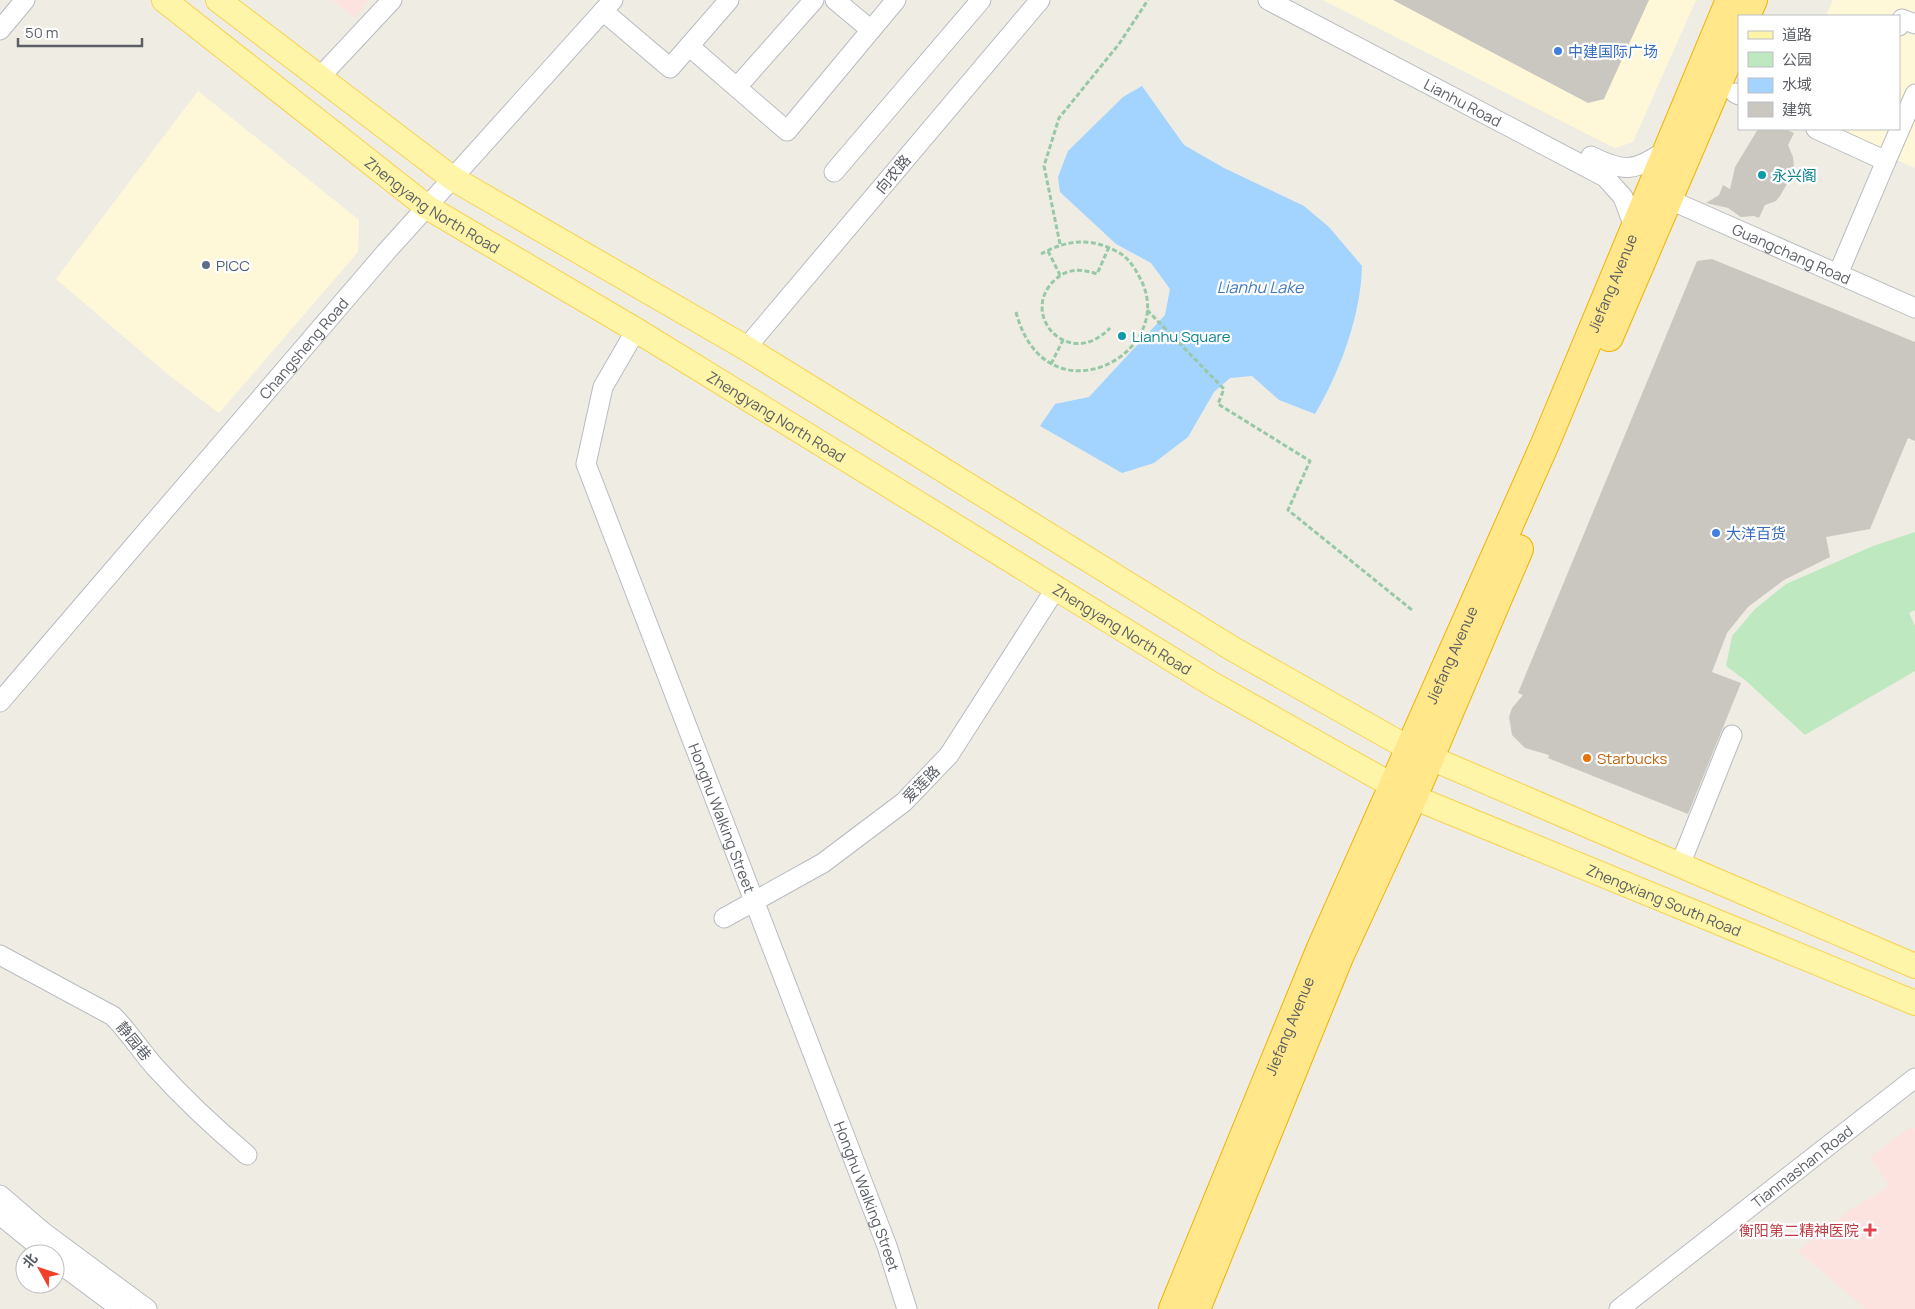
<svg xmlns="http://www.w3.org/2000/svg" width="1915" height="1309" viewBox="0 0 1915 1309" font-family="Manrope,'Noto Sans SC',sans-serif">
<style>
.commercial{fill:#fff8d8}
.medical{fill:#fce3df}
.green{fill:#bee8c0}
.water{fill:#a3d3ff}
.building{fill:#cac7c0}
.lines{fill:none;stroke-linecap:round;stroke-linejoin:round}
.minor-casing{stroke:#b8bbc0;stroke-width:21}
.major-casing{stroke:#f8d253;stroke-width:26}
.highway-casing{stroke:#f2b200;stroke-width:30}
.path{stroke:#97c9a7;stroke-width:3;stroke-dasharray:5 2.5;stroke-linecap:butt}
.minor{stroke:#fff;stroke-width:19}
.major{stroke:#fff5a8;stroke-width:24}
.highway{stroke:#ffe78a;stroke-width:28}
.shop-dot{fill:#3f7fe0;stroke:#fff;stroke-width:2}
.culture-dot{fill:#0f9aa8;stroke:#fff;stroke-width:2}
.service-dot{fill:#5c6f8a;stroke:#fff;stroke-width:2}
.food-dot{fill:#e8710a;stroke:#fff;stroke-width:2}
.health-dot{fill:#e0444e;stroke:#fff;stroke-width:2}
.labels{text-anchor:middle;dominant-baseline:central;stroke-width:4.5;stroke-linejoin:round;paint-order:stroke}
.shop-label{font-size:15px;fill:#366cbe;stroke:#fff;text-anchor:start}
.street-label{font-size:15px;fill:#5b5f65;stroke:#fff}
.culture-label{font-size:15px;fill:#0d838f;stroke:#fff;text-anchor:start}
.service-label{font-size:15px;fill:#4e5e75;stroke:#fff;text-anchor:start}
.food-label{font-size:15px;fill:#c56008;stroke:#fff;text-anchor:start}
.health-label{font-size:15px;fill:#be3a42;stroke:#fff;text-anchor:end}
.water-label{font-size:16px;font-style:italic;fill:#3d77c0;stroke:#fff}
</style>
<rect width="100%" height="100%" fill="#efede3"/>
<g class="commercial">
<path d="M1323,0h373l-63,142 -18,6z"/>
<path d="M1833,0h82v168l-88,-39h72v-113h-73z"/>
<path d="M198,91l161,129 -1,32 -139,161 -49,-37 -114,-97z"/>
</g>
<g class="medical">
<path d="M332,0h37l-14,18z"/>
<path d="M1912,1126l3,5v178h-49l-68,-58 55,-43 37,-22 -20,-29z"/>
</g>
<path class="green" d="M1915,532v78l-6,3 6,13v45l-110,64 -60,-55 -19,-14 6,-30 23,-27 31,-25 87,-38z"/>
<path class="water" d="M1142,86l42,59 40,23 80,38 25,21 33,39c-1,49 -22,106 -47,148l-36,-14 -27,-24 -22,2 -16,14 -26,45 -34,26 -32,10 -82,-47 15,-22 34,-7 76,-82 5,-26 -19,-26 -35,-19 -56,-52 -2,-15 10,-26 55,-54z"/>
<g class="building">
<path d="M1393,0h256l-45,99 -16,4z"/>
<path d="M1758,129h27l9,4 -6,12 5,12 1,9 -6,16 -8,14 -4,5 -11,4 -6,13 -5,-2 -13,1 -13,-9 -22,-5 13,-8 4,-10 7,4 5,-22z"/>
<path d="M1712,259l203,83v99l-7,-3 -38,91 -44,8 4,20 -46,23 -36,27 -21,26 -15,39 29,11 -53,131 -140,-56 1,-3 -24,-7 -13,-13 -3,-18 3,-9 11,-13 -5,-2 179,-432z"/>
</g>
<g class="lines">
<g class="minor-casing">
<g id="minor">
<path d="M835,0l36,30"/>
<path id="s1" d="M1268,0l337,177 18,20 11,30"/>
<path d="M603,11l67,57 59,-68"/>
<path d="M1899,26l3,-7 13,5"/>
<path d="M0,30l25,-30"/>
<path d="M689,46l98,85 109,-131"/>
<path d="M319,78l73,-78"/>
<path d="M737,87l77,-87"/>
<path d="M1735,93l4,2"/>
<path d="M1816,129l70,32 29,-67"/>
<path d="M1591,156c35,18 44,14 76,-6"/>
<path d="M834,172l147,-172"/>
<path id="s2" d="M1668,199l247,109"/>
<path d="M1838,274l48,-113"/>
<path id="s3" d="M636,330l-33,57 -17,77 301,782 20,63"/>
<path d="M746,348l294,-348"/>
<path id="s4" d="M0,702l386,-450 227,-252"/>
<path d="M1680,865l52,-130"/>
<path d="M724,918l99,-55 81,-61 45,-47 107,-167"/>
<path d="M0,955l113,61c16,16 27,34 42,51 29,32 60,61 92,88"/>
<path d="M0,1195l43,37 104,77"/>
<path d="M0,1215l48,39"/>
<path d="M55,1260l66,49"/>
<path id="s5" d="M1619,1309l296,-231"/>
</g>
</g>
<g class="major-casing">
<g id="major">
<path id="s6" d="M164,0l263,207 209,123 576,354 201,113 502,206"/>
<path d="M218,0l234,178 294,170 487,301 177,100 505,217"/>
</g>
</g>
<g class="highway-casing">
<g id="highway">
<path d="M1746,16l7,-16"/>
<path d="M1609,337l130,-303"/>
<path id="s7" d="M1173,1309l148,-361 224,-504 185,-444"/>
<path d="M1196,1309l143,-352 74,-160 106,-248"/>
</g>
</g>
<g class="path">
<path d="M1060,244l-16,-78 15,-48 60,-74 29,-44"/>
<path d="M1109,247l-12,27c-14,-5 -28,-6 -40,4 -41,34 11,94 53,50"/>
<path d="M1048,251l12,24"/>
<path d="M1147,310l77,79 -6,15 92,57 -22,49 124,100"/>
<path d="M1016,312c29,111 160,44 126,-30 -6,-12 -13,-25 -26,-31 -27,-14 -49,-11 -75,3"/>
<path d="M1051,364l12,-24"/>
</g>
<use href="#minor" class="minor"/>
<use href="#major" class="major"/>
<use href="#highway" class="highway"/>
</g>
<g class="shop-dot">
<circle cx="1558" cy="51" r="5"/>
<circle cx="1716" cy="533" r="5"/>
</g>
<g class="culture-dot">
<circle cx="1762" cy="175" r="5"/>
<circle cx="1122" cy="336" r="5"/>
</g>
<circle class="service-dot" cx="206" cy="265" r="5"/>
<circle class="food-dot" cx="1587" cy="758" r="5"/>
<path class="health-dot" d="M1867.5 1222.5h5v5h5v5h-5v5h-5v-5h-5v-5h5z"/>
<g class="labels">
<g class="shop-label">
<text x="1568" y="51">中建国际广场</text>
<text x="1726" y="533">大洋百货</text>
</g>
<g class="street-label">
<text stroke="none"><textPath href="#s1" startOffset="220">Lianhu Road</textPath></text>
<text transform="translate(893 174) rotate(-50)">向农路</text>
<text stroke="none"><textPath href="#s6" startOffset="338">Zhengyang North Road</textPath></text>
<text stroke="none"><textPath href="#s2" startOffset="135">Guangchang Road</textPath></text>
<text stroke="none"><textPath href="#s7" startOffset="1116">Jiefang Avenue</textPath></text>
<text stroke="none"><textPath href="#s4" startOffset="466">Changsheng Road</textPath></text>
<text stroke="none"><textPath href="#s6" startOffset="742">Zhengyang North Road</textPath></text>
<text stroke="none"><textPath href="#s6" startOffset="1148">Zhengyang North Road</textPath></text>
<text stroke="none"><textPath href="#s7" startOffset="711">Jiefang Avenue</textPath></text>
<text transform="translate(921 784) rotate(-45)">爱莲路</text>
<text stroke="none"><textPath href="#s3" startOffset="524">Honghu Walking Street</textPath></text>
<text stroke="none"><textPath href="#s6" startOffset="1755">Zhengxiang South Road</textPath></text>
<text stroke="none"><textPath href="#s7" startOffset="306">Jiefang Avenue</textPath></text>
<text transform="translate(134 1041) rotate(51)">静园巷</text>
<text stroke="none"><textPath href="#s5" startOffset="232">Tianmashan Road</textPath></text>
<text stroke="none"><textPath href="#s3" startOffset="929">Honghu Walking Street</textPath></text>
</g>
<g class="culture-label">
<text x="1772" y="175">永兴阁</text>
<text x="1132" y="336">Lianhu Square</text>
</g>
<g class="service-label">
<text x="216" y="265">PICC</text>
</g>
<g class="food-label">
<text x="1597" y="758">Starbucks</text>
</g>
<g class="health-label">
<text x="1859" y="1230">衡阳第二精神医院</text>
</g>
<g class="water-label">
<text x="1260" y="287">Lianhu Lake</text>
</g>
</g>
<rect x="1738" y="15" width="162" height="115" fill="#ffffff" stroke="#bdbfc1"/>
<rect x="1748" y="31" width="25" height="8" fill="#fff5a8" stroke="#bdbfc1"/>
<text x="1782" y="40" font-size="15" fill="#5b5f65">道路</text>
<rect x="1748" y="52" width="25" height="15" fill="#bee8c0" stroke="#bdbfc1"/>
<text x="1782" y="65" font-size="15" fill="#5b5f65">公园</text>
<rect x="1748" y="78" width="25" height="15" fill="#a3d3ff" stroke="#bdbfc1"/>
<text x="1782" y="90" font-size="15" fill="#5b5f65">水域</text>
<rect x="1748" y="102" width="25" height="15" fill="#cac7c0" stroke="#bdbfc1"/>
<text x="1782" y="115" font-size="15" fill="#5b5f65">建筑</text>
<g transform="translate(40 1269) rotate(310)"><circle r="24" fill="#ffffff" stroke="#bdbfc1"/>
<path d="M0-4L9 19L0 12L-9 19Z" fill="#f14027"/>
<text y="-8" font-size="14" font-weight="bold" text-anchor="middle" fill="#5b5f65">北</text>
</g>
<path d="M18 38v8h124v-8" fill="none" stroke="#5b5f65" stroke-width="2.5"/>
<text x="25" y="38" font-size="15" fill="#5b5f65" stroke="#ffffff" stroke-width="4" paint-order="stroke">50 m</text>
</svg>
